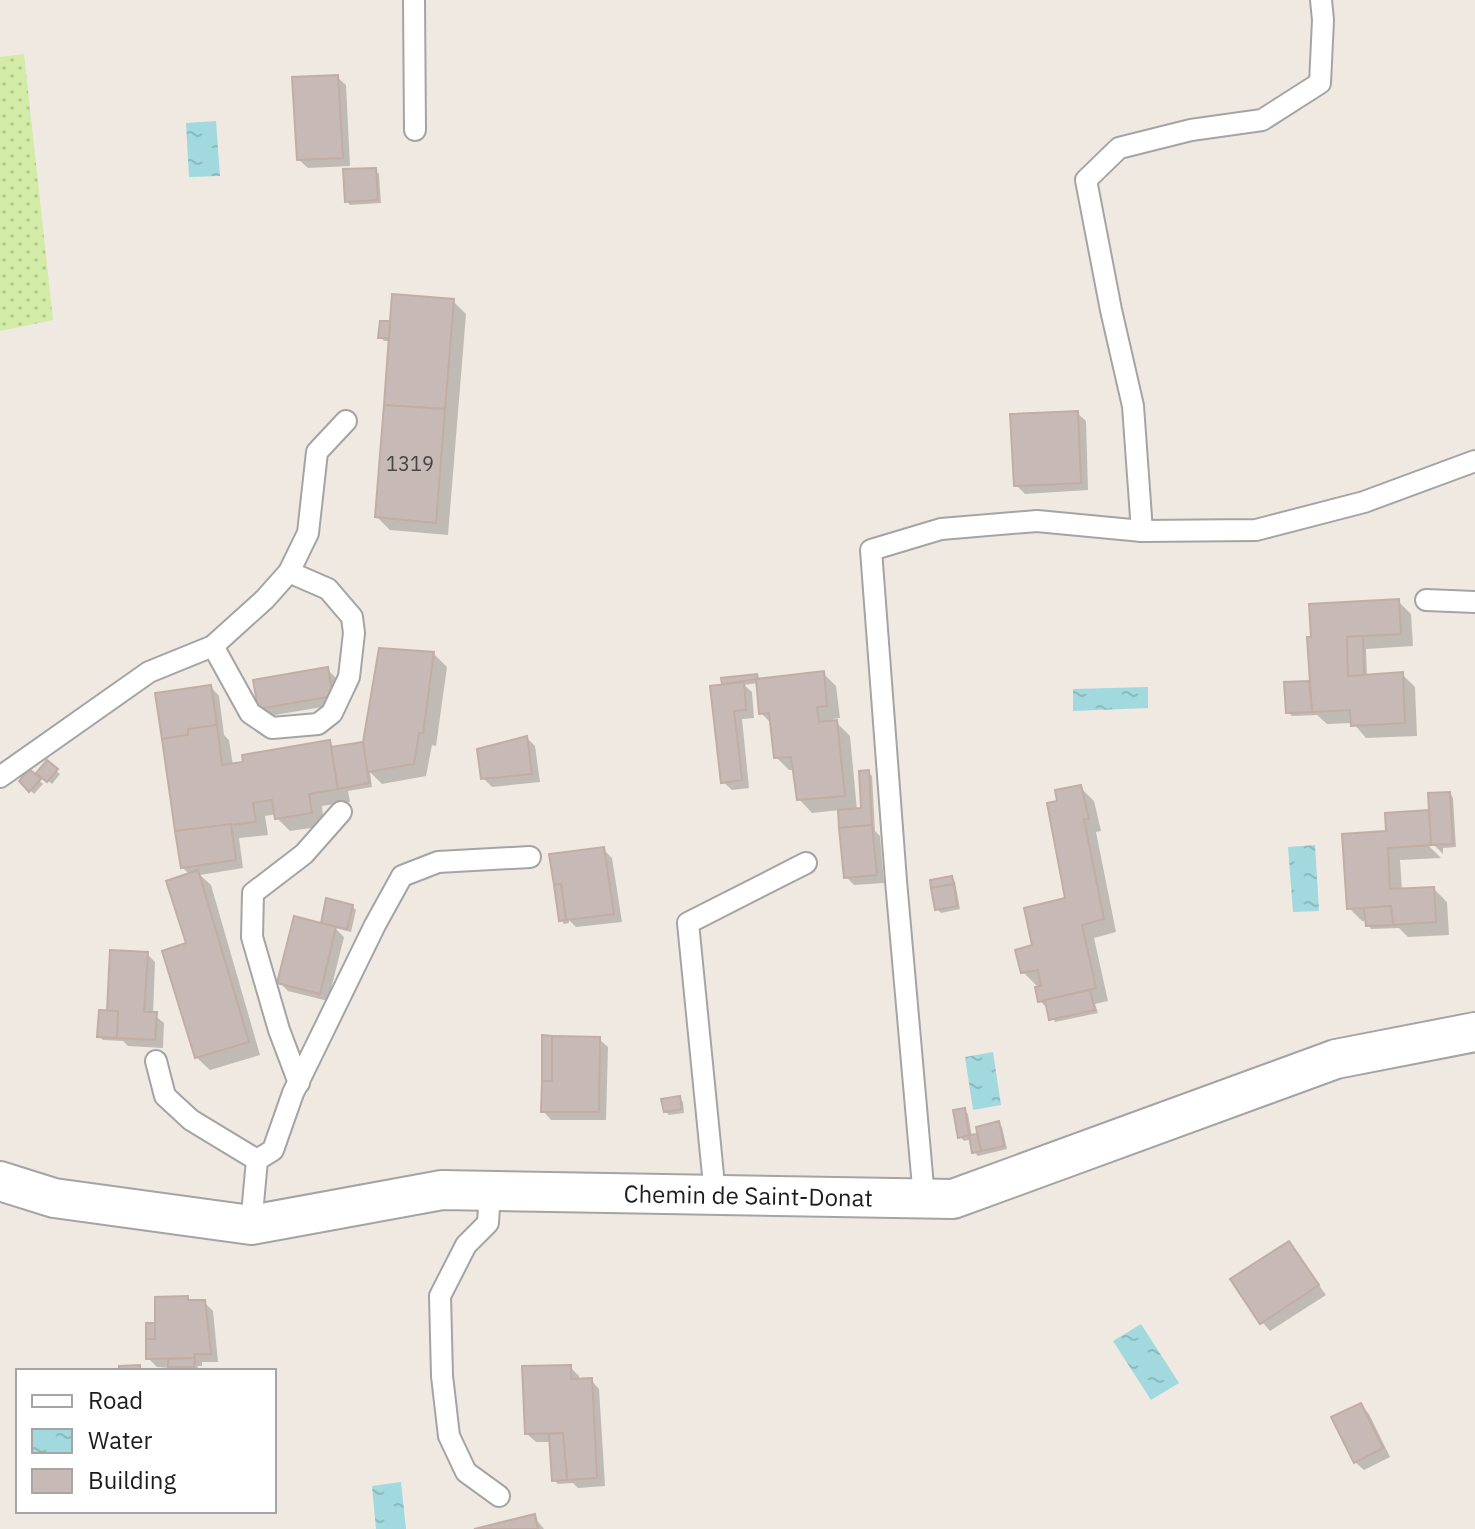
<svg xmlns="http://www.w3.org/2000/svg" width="1475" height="1529" viewBox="0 0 1475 1529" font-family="'IBM Plex Sans',sans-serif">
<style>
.grass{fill:url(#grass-dots)}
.water{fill:url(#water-ripples)}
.shadow{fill:#0003}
.building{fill:#c7bab6;stroke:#c1ada4;stroke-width:2}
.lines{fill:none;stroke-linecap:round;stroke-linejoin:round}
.lane-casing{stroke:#a4a4a4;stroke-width:24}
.street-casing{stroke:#a4a4a4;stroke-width:42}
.lane{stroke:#fff;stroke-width:20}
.street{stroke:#fff;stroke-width:38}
.labels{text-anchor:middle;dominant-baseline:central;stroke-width:6;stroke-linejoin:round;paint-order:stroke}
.number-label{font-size:20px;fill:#484443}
.street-label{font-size:24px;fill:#1d1d1d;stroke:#fff}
</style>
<defs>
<pattern id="grass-dots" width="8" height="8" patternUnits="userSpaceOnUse" patternTransform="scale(2)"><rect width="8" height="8" fill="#d2eba6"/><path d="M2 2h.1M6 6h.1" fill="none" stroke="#b4c98e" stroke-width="1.8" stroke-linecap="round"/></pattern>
<pattern id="water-ripples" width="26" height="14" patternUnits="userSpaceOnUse" patternTransform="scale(2)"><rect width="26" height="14" fill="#a1d9de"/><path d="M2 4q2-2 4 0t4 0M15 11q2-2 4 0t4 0" fill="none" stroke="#8ababe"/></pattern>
</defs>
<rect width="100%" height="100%" fill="#efe9e2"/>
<path class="grass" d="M24,54l29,266 -53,11v-274z"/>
<g class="water">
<path d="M216,121l4,55 -31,1 -3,-54z"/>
<path d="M1148,687v21l-75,3v-22z"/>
<path d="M1315,845l4,66 -26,1 -5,-65z"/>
<path d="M993,1052l8,53 -28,5 -8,-53z"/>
<path d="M1141,1324l38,59 -28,17 -38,-59z"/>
<path d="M401,1482l5,47h-30l-4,-43z"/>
</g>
<g class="shadow">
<path d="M337,77l9,8 4,81 -42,2 -9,-8z"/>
<path d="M375,170l4,4 2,29 -31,2 -3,-4z"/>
<path d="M453,301l13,13 -18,221 -58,-5 -13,-13 13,-176h-6l-4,-4 9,-14 3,3z"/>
<path d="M1077,413l9,8 2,69 -63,4 -9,-9z"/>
<path d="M1398,601l13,13 2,32 -47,3 1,27 35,-2 13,13 2,49 -51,2 -13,-15 -26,1 -10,-9 -25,1 -4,-4 21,-29 3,4z"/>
<path d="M434,654l13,13 -11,79 -4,-1 -6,31 -44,8 -12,-12 2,15 -24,4 2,11 -28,4 2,20 -34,5 -13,-13v-4l-12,2 3,19 -29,3 4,30 -43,7 11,10 49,170 -50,15 -14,-13 -8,-113 2,-69 -8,-8 29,-180 8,9 5,39 5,5 4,25 96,-23 7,7 26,-5z"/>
<path d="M327,669l9,9 4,26 -71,12 -9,-8z"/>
<path d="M823,673l13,13 4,32 -7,1 17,17 7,74 6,-1 5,-37 4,4 3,55 5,5 4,47 -30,2 -8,-8 -6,-67 -28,3 -13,-14 -4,-29h-6l-13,-13 -4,-33 -11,-11 -3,-30 -14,2 8,7 2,26 -12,1 7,69 -17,2 -9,-8 3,-96 -2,-3 32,-7 5,5z"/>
<path d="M527,738l8,8 5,36 -48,5 -9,-9z"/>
<path d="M47,763l13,11 -8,10 -13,-11z"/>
<path d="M29,772l14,12 -9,10 -12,-13z"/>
<path d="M1080,787l14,14 7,30 -5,1 20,100 -22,6 14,63 -13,3 3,9 -43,9 -6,-12 -9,-9 -3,-15 -14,-14 12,-25 33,-48 -9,-96z"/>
<path d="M1450,794l3,4 3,49 -13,1v6l-17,-17 -3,3 18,18 -41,2 2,31 32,-2 13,13 2,33 -41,2 -9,-9 -28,1 -4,-8h-5l-13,-13 40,-75 42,-22z"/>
<path d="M603,849l9,9 10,64 -46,5 -7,-7v3l-5,1 -3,-4z"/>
<path d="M952,879l3,3 5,27 -19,4 -4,-4z"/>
<path d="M352,906l4,4 -5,22 -16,-4 9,9 -16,64 -40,-10 -8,-8 47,-56 -4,-5z"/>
<path d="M147,954l8,8 -2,52 11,9 -1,25 -35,-2 -5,-5 -20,-1 -3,-3 9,-24z"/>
<path d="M599,1039l9,8 -2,73h-55l-8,-9z"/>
<path d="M679,1098l4,4 1,11 -15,2 -4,-4z"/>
<path d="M964,1110l4,4 4,23 8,-2 19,-12 3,4 5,22 -29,7 -4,-4 -2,-13 -8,2 -4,-4z"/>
<path d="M1289,1244l37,51 -56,36 -8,-9z"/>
<path d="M187,1298l4,4h13l9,9 5,51h-16v4h-4l-1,4 -40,-3 -9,-9 6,-33z"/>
<path d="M570,1367l9,9v5l12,-1 8,9 6,97 -27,2 -5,-5 -15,1 -4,-4 -3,-38h-15l-9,-8z"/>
<path d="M1361,1405l8,9 21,43 -26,13 -9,-8z"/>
<path d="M534,1517l10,12h-61z"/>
</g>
<g class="building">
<path d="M338,75l5,83 -46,2 -5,-83z"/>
<path d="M376,168l2,32 -33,2 -2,-33z"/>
<path d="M392,294l62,5 -9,110 -61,-4z"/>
<path d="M380,321h10l-1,17h-11z"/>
<path d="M384,405l61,4 -9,114 -61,-6z"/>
<path d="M1078,411l3,72 -67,3 -4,-72z"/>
<path d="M1399,599l2,35 -54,3 1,39 55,-4 2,51 -54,3 -1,-16 -38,2 -5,-75h4l-2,-33z"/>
<path d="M1363,636l1,39 -16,1 -1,-39z"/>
<path d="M379,648l55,4 -11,81h-4l-5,31 -47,8 -4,-30z"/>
<path d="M328,667l5,29 -75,13 -5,-29z"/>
<path d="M824,671l3,35 -10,1 2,15 18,-2 8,76 -48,4 -6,-43 -17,1 -5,-45 -10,1 -3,-35z"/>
<path d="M757,674l1,5 -36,5 -1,-6z"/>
<path d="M1309,681l3,31 -26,1 -2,-31z"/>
<path d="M744,682l2,28 -12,1 8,69 -21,3 -11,-97z"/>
<path d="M211,685l6,40 -29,4v6l-26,4 -7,-46z"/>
<path d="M217,725l5,40 21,-3 -1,-7 88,-15 8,49 -29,5 3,19 -37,6 -3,-19 -19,3 3,19 -81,9 -13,-92 26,-4v-6z"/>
<path d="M527,736l5,38 -51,5 -4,-30z"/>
<path d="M363,742l6,41 -31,6 -7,-42z"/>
<path d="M47,760l11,9 -11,13 -11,-9z"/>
<path d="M29,769l12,10 -12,13 -10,-11z"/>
<path d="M869,770l3,55 -33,3 -1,-18 23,-2 -2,-37z"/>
<path d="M1081,785l8,34h-5l20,100 -22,6 14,63 -58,14 -3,-15 6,-1 -3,-16 -17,3 -6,-23 17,-5 -8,-37 41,-10 -18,-95 10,-2 -2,-11z"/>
<path d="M1450,792l3,52 -22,1 -3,-52z"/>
<path d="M1429,810l2,35 -43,3 2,41 44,-2 2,35 -43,3 -2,-19 -44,3 -5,-75 44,-3 -1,-18z"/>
<path d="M231,824l5,36 -55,8 -6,-37z"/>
<path d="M872,825l5,50 -33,3 -5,-50z"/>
<path d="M604,847l10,67 -48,6 -5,-36 -7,1 -5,-31z"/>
<path d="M198,870l51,172 -54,16 -33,-107 24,-8 -20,-62z"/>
<path d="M952,876l2,8 -23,4 -1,-8z"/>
<path d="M561,884l5,36 -7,1 -5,-36z"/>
<path d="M954,884l3,22 -22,4 -4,-22z"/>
<path d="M326,898l27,7 -6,24 -26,-6z"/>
<path d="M1391,906l2,19 -27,1 -2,-18z"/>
<path d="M294,916l42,11 -16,67 -43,-11z"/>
<path d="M110,950l38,2 -4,60h13l-2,28 -38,-2 1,-27h-11z"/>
<path d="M1090,990l5,20 -46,10 -4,-20z"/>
<path d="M99,1010l19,1 -1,27 -20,-1z"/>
<path d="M542,1035l10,1v45h-10z"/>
<path d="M552,1036l48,1 -1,75h-58l1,-31h10z"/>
<path d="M680,1096l2,13 -18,3 -3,-13z"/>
<path d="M965,1108l4,27 -11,3 -5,-28z"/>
<path d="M999,1121l5,25 -23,5 -5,-24z"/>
<path d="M977,1134l4,17 -9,2 -3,-18z"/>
<path d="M1289,1241l30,44 -59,39 -30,-45z"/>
<path d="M188,1296v4h17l6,54h-17l1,4 -49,1v-20h9v-42z"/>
<rect x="146" y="1323" width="9" height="16"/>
<path d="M195,1358l-1,9h-26v-8z"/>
<path d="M140,1365v6h-21v-5z"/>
<path d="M571,1365v14l21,-1 5,100 -30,2 -4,-47 -38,1 -3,-68z"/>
<path d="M1361,1403l22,45 -29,15 -23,-46z"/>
<path d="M563,1433l4,47 -15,1 -3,-47z"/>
<path d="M535,1514l3,15h-64z"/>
</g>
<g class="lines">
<g class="lane-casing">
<g id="lane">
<path d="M414,0l1,130"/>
<path d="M1321,0l2,20 -3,63 -58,37 -71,10 -72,18 -33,32 25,130 22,96 9,125 114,-1 108,-28 111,-41"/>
<path d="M1426,600l49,2"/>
<path d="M213,646l37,67 22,15 46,-4 14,-11 17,-36 5,-44 -2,-16 -24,-28 -39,-17"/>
<path d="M0,777l149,-105 64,-26 52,-47 24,-27 19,-39 9,-81 29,-31"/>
<path d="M156,1061l9,35 26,24 66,40"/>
<path d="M299,1083l-20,-53 -27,-93 1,-44 51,-39 37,-42"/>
<path d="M490,1191l-2,32 -22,22 -26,51 2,80 7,60 17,36 33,24"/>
<path d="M715,1195l-27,-272 118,-60"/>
<path d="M924,1198l-28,-317 -25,-331 70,-21 96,-8 105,10"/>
<path d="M251,1225l6,-65 16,-10 20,-57 82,-168 27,-49 36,-14 92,-5"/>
</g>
</g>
<g class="street-casing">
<g id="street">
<path id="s1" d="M0,1181l54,17 197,27 191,-35 511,9 383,-140 139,-27"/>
</g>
</g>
<use href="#lane" class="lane"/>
<use href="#street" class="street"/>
</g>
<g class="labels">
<g class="number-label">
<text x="410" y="463">1319</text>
</g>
<g class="street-label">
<text stroke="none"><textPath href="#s1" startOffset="756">Chemin de Saint-Donat</textPath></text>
</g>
</g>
<rect x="16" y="1369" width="260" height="144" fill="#ffffff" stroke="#a5a5a5" stroke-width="2"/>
<rect x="32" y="1395" width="40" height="12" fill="#ffffff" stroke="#a5a5a5" stroke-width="2"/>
<text x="88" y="1409" font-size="24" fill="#1d1d1d">Road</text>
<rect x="32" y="1429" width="40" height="24" fill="url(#water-ripples)" stroke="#a5a5a5" stroke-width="2"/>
<text x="88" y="1449" font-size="24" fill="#1d1d1d">Water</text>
<rect x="32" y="1469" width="40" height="24" fill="#c7bab6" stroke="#a5a5a5" stroke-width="2"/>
<text x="88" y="1489" font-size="24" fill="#1d1d1d">Building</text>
</svg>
